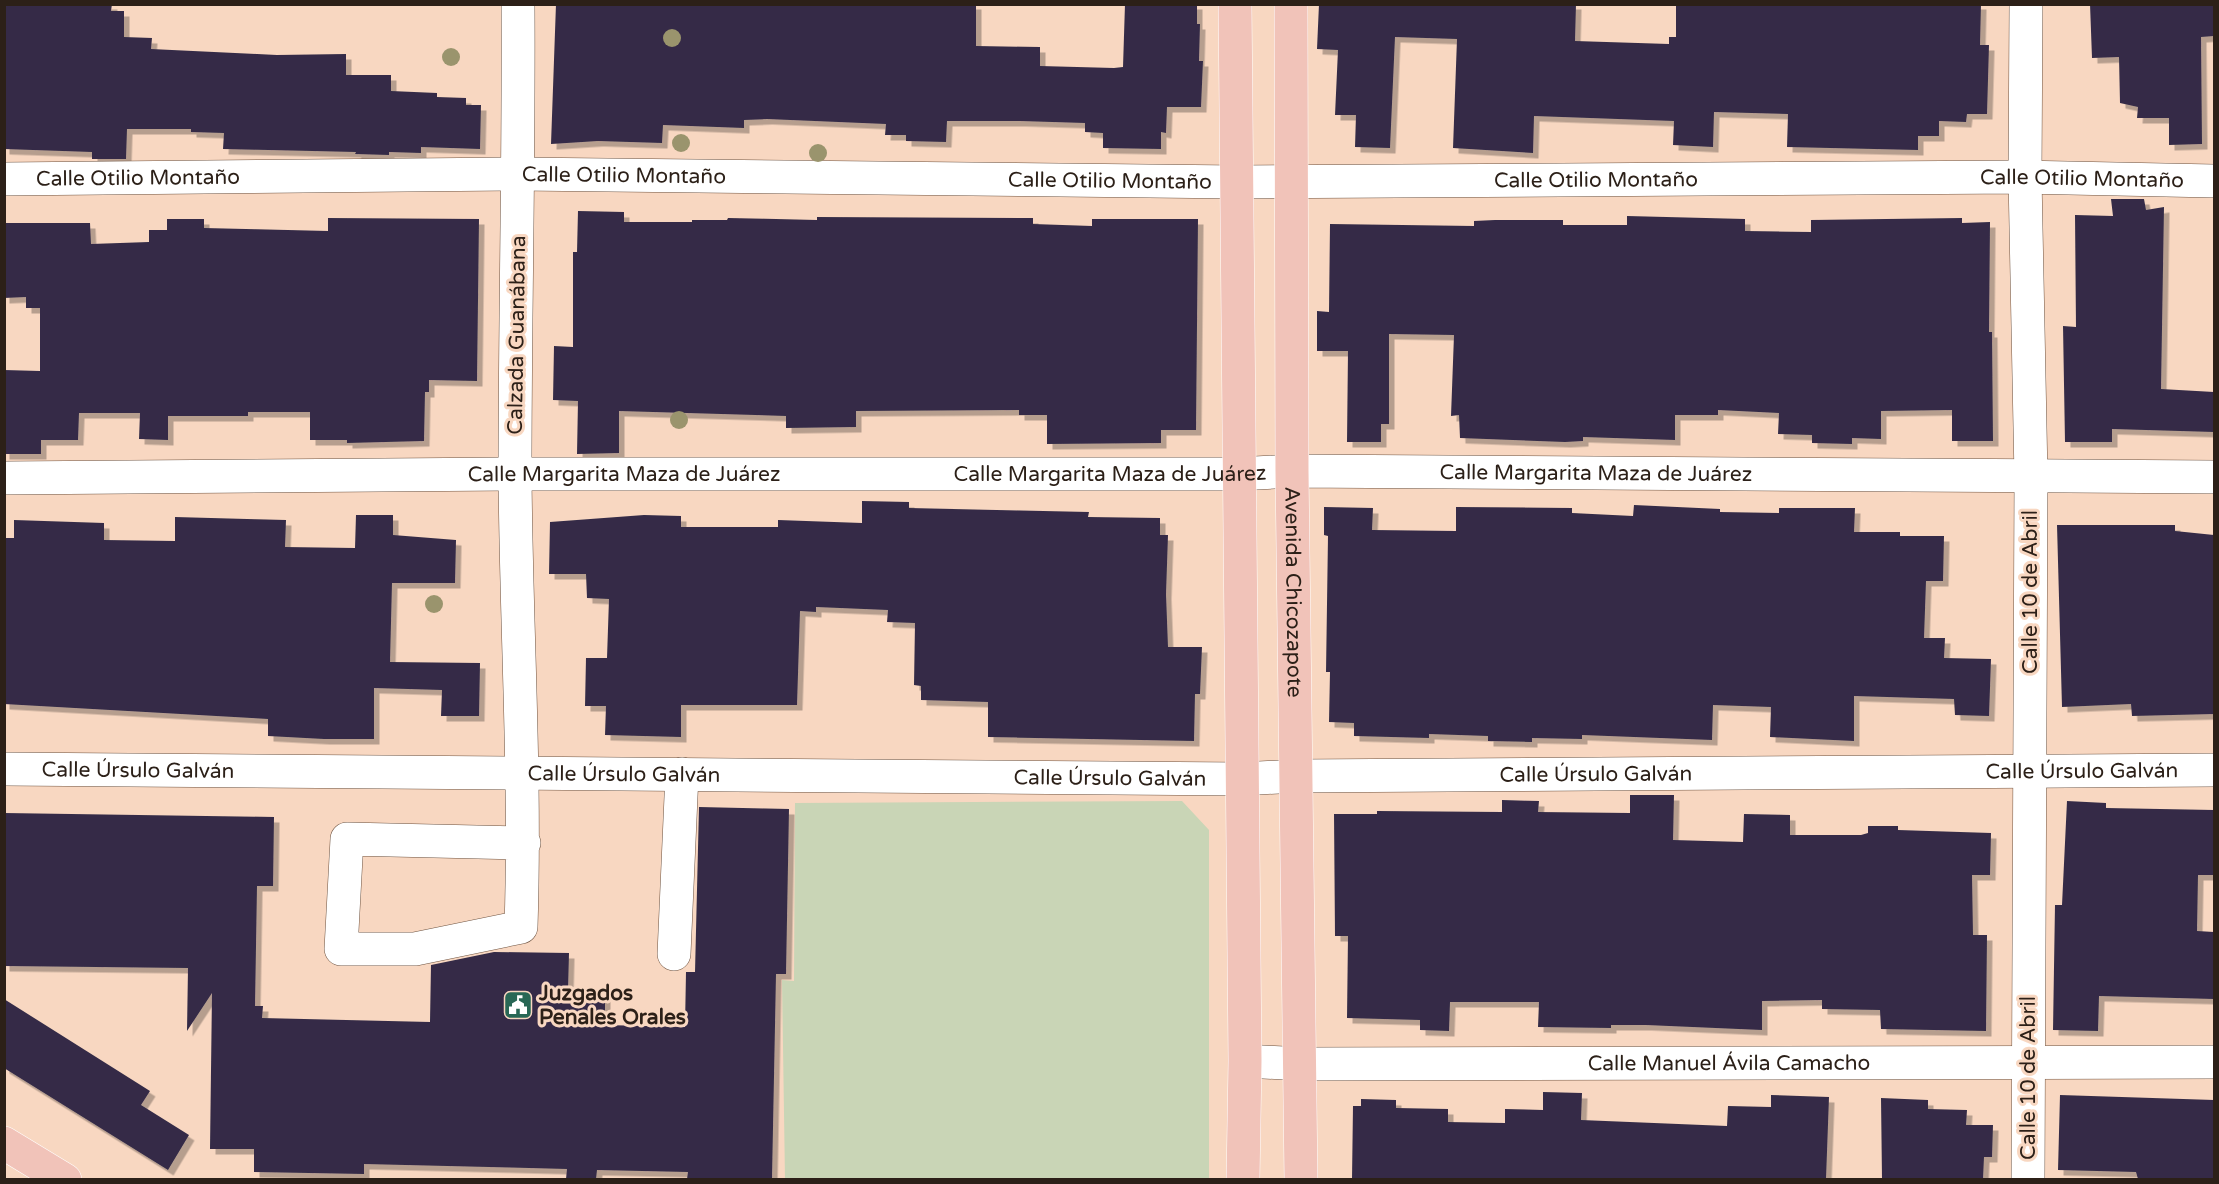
<svg xmlns="http://www.w3.org/2000/svg" width="2219" height="1184" viewBox="0 0 2219 1184" font-family="'Varela Round',sans-serif">
<style>
.green{fill:#c9d5b6}
.building{fill:#342c47;filter:url(#shadow)}
.lines{fill:none;stroke-linecap:round;stroke-linejoin:round}
.minor-casing{stroke:#6e5340;stroke-width:34}
.major-casing{stroke:#fff;stroke-width:34}
.minor{stroke:#fff;stroke-width:33}
.major{stroke:#f1c3b9;stroke-width:33}
.tree{fill:#9a946d}
.labels{text-anchor:middle;dominant-baseline:central;stroke-width:6;stroke-linejoin:round;paint-order:stroke}
.street-label{font-size:21px;fill:#2c2018;stroke:#f8d7c1}
.poi-label{font-size:21px;font-weight:bold;fill:#2c2018;stroke:#f8d7c1;text-anchor:start}
</style>
<defs>
<filter id="shadow"><feDropShadow dx="5.5" dy="5.5" stdDeviation="0" flood-color="#0004"/></filter>
</defs>
<rect width="100%" height="100%" fill="#f8d7c1"/>
<path class="green" d="M1182,801l27,29v349h-424l-3,-199 12,1 1,-178z"/>
<g class="building">
<path d="M4,4h108l-1,7h13v26l28,1 -1,11 126,6 69,-1v21h45v16l46,2v4l29,1v7h15l-1,44 -59,-2v6l-32,-1v3l-34,-1 1,-2 -133,-3 1,-16 -33,-1v-3h-64l-1,30h-34v-7l-88,-3z"/>
<path d="M556,4h420v42l64,1v19l74,2 9,-1 2,-63h72v20h3l-1,37h4l-2,46h-34l-1,26 -5,-1v17l-58,-1v-15l-18,-1v-9l-65,-2h-73l-1,21 -40,-1v-6h-21l1,-11 -119,-5 -23,1v8l-81,-3 -1,18 -64,-2 -47,3z"/>
<path d="M1319,4h257l-1,37 94,3v-7h7v-33h305l-1,41h9l-2,69h-20l-1,8 -27,-1v15h-21v14l-131,-3 1,-33 -74,-2 -1,35 -40,-2 1,-24 -140,-5 -1,37 -80,-5 4,-109 -62,-2 -5,111 -35,-1 1,-32h-21l3,-65 -21,-1z"/>
<path d="M2090,4h124v32l-13,1 1,107 -33,1v-27h-32l1,-11 -18,-4 -1,-46 -27,1z"/>
<path d="M2111,199h33l2,11 18,-3 -3,182 53,3v40l-102,-3v13h-47l-2,-116 13,1 -1,-112 38,1z"/>
<path d="M578,211l46,1v10h68v-2h35l1,-2 89,2v-3l216,1v6l59,2v-7h106l-2,211h-35v13l-114,1v-29h-28v-5l-163,1v16l-70,1v-12l-167,-5v42l-42,1 1,-53 -25,-1 1,-54 19,1v-95h4z"/>
<path d="M1627,216l118,3v12l66,1v-12l151,-2v5l28,-1 -1,110h3l1,109h-41v-31l-71,1v28l-29,-1v6l-40,-1v-8l-34,-1 1,-21 -61,-3v5h-43v25l-92,-3v4l-18,1 -105,-4 -1,-23 -8,1 3,-81 -65,-1v90h-8v18h-34l1,-91h-31v-40l12,1 1,-88 144,2v-5l21,-1h68v5h64z"/>
<path d="M328,218l151,1 -2,162 -48,-1v12h-4l-1,49 -77,2v-3h-37v-28h-62v4h-80v24l-29,-1 1,-26h-61l-1,27h-37v14h-37v-84l36,1v-63h-14v-11l-22,1v-75h86l1,21 58,-2v-12h18v-11h37v9l124,3z"/>
<path d="M862,501l47,1v6l180,4 -1,5 72,1v17h8l-2,59 2,53h34l-2,47h-5l-1,47 -206,-4v-35l-67,-2v-14l-7,-1 1,-62 -28,-1 1,-12 -72,-3v5l-16,-1 -3,94h-116v32l-76,-2 1,-29h-21l1,-48h21l2,-59 -22,-1 -1,-24h-37l1,-52 94,-7 37,1v11h97v-7l84,3z"/>
<path d="M1634,505l86,4v3l59,1v-5h76l-1,24h46v4h44l-1,45h-17l-2,57h21l-1,20 47,1 -2,57 -34,-1 -1,-16 -100,-3v45l-84,-4 1,-30 -58,-2 -1,35 -130,-5v4l-50,-1v4l-44,-1v-5l-59,-2v4l-75,-2v-13l-25,-1 1,-50h-4l2,-136 -4,-1v-28l49,1 -1,22 84,1v-24l116,1v5l61,3z"/>
<path d="M356,515h37v20l63,5 -1,43h-63l-2,79 90,1 -1,53h-38l1,-26 -68,-2v51h-50l-56,-3v-17l-264,-15v-166h10v-18l90,3v17l71,1v-24l111,3 -1,27 70,1z"/>
<path d="M2057,525h118v6l39,4v179l-82,2 -1,-12 -69,3z"/>
<path d="M1630,795h44l-1,45 70,2 1,-28 46,1v20h71l7,-2v-7h30v4l93,3 -1,42h-18l1,60h14l-1,96 -105,-2 -1,-19 -58,-1v-9l-60,1v29l-116,-5h-35v3l-73,-1 1,-25h-89l-1,29 -29,-1v-10l-73,-2 1,-82h-13l-1,-122h43v-3l125,1v-12l37,1 -1,11 92,1z"/>
<path d="M2067,801l39,2v5l108,2v65h-16l-1,56 17,1v67l-115,-3 -1,35 -45,-1 2,-125h7z"/>
<path d="M699,807l90,2 -3,165h-10l-4,205h-85l1,-7 -91,-2 -1,9h-30l1,-10 -203,-5v10l-110,-2v-23h-44l2,-156 -25,38 1,-63 -184,-2v-153l270,4 -1,69h-16l-2,120h8l-1,12 168,4 1,-57 63,-13 75,1 -1,37 37,1v34l80,2 1,-55h9z"/>
<path d="M4,999l146,92 -9,14 48,30 -21,35 -164,-102z"/>
<path d="M1543,1092l39,1 -1,27 146,6 1,-20 43,1v-12l58,2 -3,82h-474l1,-73h8v-7l35,1v8l52,1v13l57,1v-14l38,1z"/>
<path d="M2060,1095l154,5v79h-76l-2,-7 -78,-2z"/>
<path d="M1881,1098l47,2v9l39,1 -1,15h27l-1,32h-8l-1,22h-101z"/>
</g>
<g class="lines">
<g class="minor-casing">
<g id="minor">
<path d="M518,4c1,157 -3,313 -3,469 1,151 11,302 6,454l-106,22h-74l6,-110 177,4"/>
<path d="M2026,4l-1,173 6,300 -3,703"/>
<path id="s1" d="M4,179l515,-5 718,8 788,-5 189,4"/>
<path id="s2" d="M4,478l511,-4h723l54,-3 922,6"/>
<path id="s3" d="M4,769l1237,10 56,-3 917,-6"/>
<path d="M674,954l8,-180"/>
<path id="s4" d="M1245,1061l57,3 912,-2"/>
</g>
</g>
<g class="major-casing">
<g id="major">
<path d="M1235,4l10,1057 -2,119"/>
<path id="s5" d="M1291,4l1,467 9,709"/>
<path d="M4,1143l61,37"/>
</g>
</g>
<use href="#minor" class="minor"/>
<use href="#major" class="major"/>
</g>
<g class="tree">
<circle cx="672" cy="38" r="9"/>
<circle cx="451" cy="57" r="9"/>
<circle cx="681" cy="143" r="9"/>
<circle cx="818" cy="153" r="9"/>
<circle cx="679" cy="420" r="9"/>
<circle cx="434" cy="604" r="9"/>
</g>
<defs>
<g id="civic-square" transform="scale(1.5)"><rect x="-9" y="-9" width="18" height="18" rx="4" fill="#286755" stroke="#f8d7c1"/><path d="M-.6-6.5H3V-4.5H.6V-3L4-1V1h2V6H-6V1h2V-1L-.6-3ZM-1.2 2.5V6h2.4V2.5Z" fill="#fff"/></g>
</defs>
<g fill-rule="evenodd">
<use href="#civic-square" x="518" y="1005"/>
</g>
<g class="labels">
<g class="street-label">
<text stroke="none"><textPath href="#s1" startOffset="620">Calle Otilio Montaño</textPath></text>
<text stroke="none"><textPath href="#s1" startOffset="134">Calle Otilio Montaño</textPath></text>
<text stroke="none"><textPath href="#s1" startOffset="1592">Calle Otilio Montaño</textPath></text>
<text stroke="none"><textPath href="#s1" startOffset="2078">Calle Otilio Montaño</textPath></text>
<text stroke="none"><textPath href="#s1" startOffset="1106">Calle Otilio Montaño</textPath></text>
<text transform="translate(517 335) rotate(-89)">Calzada Guanábana</text>
<text stroke="none"><textPath href="#s2" startOffset="1106">Calle Margarita Maza de Juárez</textPath></text>
<text stroke="none"><textPath href="#s2" startOffset="620">Calle Margarita Maza de Juárez</textPath></text>
<text stroke="none"><textPath href="#s2" startOffset="1592">Calle Margarita Maza de Juárez</textPath></text>
<text stroke="none"><textPath href="#s5" startOffset="588">Avenida Chicozapote</textPath></text>
<text transform="translate(2030 592) rotate(-90)">Calle 10 de Abril</text>
<text stroke="none"><textPath href="#s3" startOffset="134">Calle Úrsulo Galván</textPath></text>
<text stroke="none"><textPath href="#s3" startOffset="2078">Calle Úrsulo Galván</textPath></text>
<text stroke="none"><textPath href="#s3" startOffset="620">Calle Úrsulo Galván</textPath></text>
<text stroke="none"><textPath href="#s3" startOffset="1592">Calle Úrsulo Galván</textPath></text>
<text stroke="none"><textPath href="#s3" startOffset="1106">Calle Úrsulo Galván</textPath></text>
<text stroke="none"><textPath href="#s4" startOffset="484">Calle Manuel Ávila Camacho</textPath></text>
<text transform="translate(2028 1078) rotate(-90)">Calle 10 de Abril</text>
</g>
<g class="poi-label">
<text x="539" y="993">Juzgados<tspan x="539" dy="24">Penales Orales</tspan></text>
</g>
</g>
<rect width="2219" height="1184" fill="none" stroke="#2c2018" stroke-width="12"/>
</svg>
